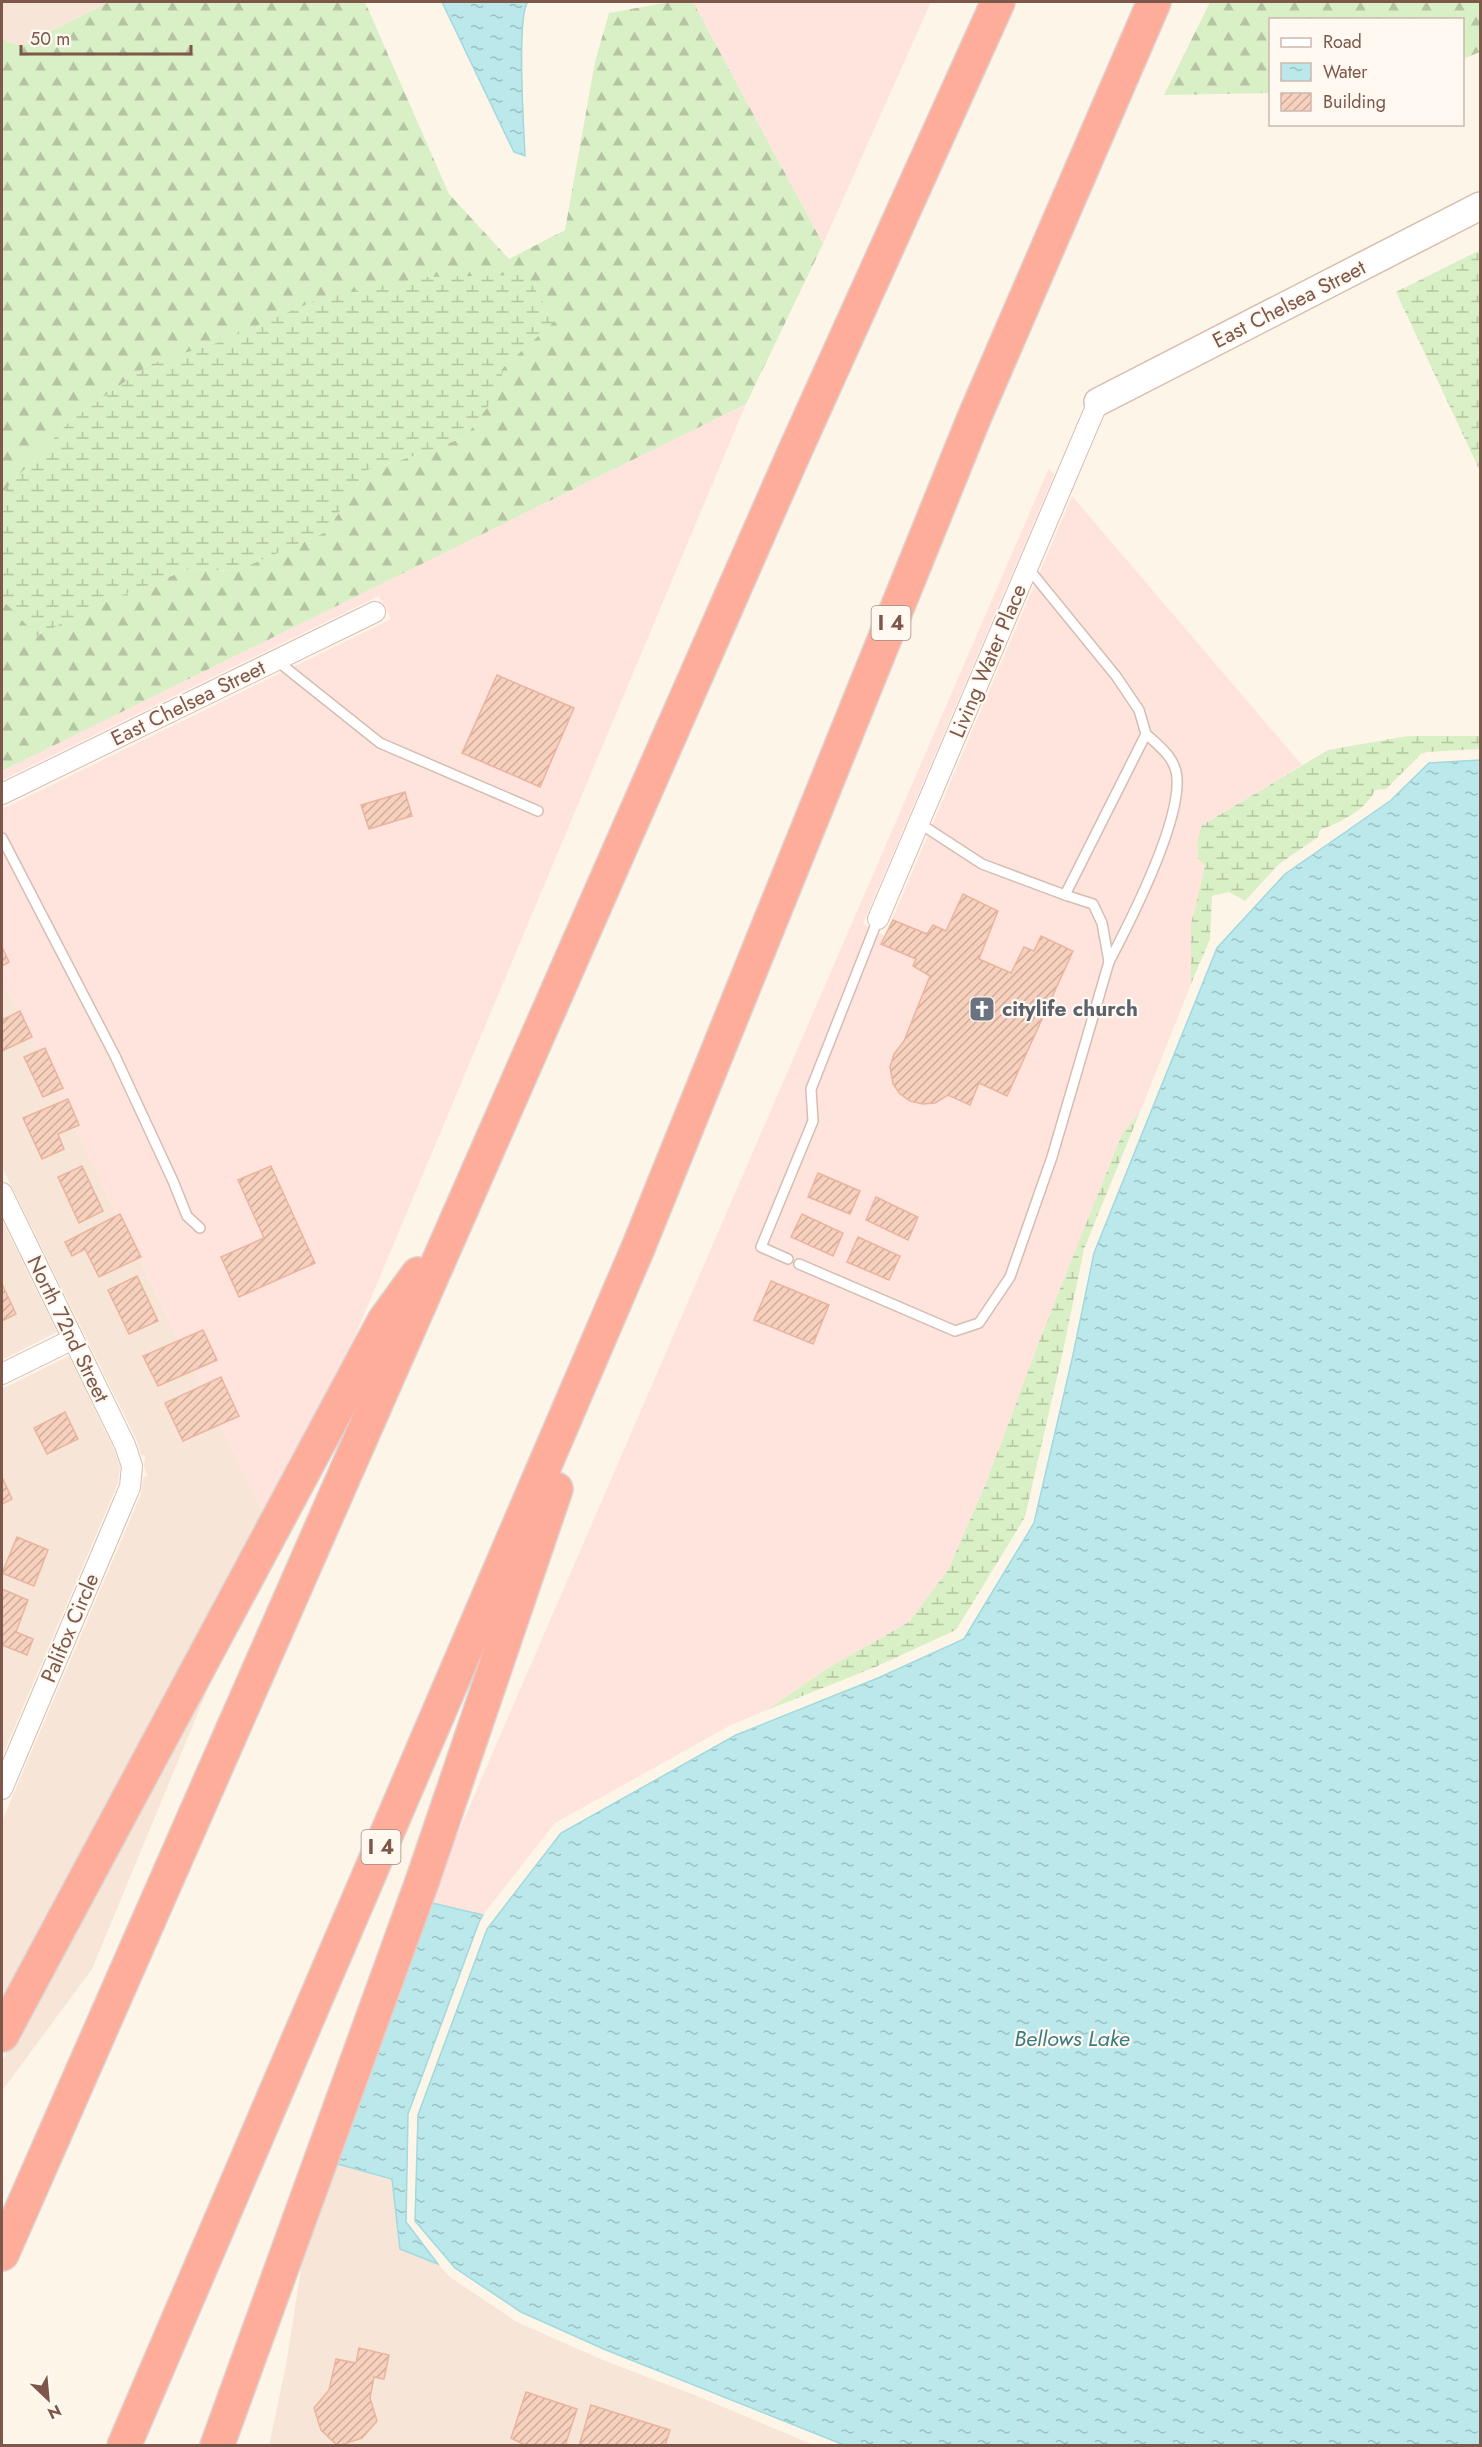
<svg xmlns="http://www.w3.org/2000/svg" width="1482" height="2447" viewBox="0 0 1482 2447" font-family="Jost,sans-serif">
<style>
.residential{fill:#f7e6d7}
.commercial{fill:#ffe4dd}
.forest{fill:url(#forest-firs)}
.wetland{fill:url(#wetland-marsh)}
.water{fill:url(#water-ripples);stroke:#a0d9de;stroke-width:1.5}
.building{fill:url(#building-hatch);stroke:#ebb49c;stroke-width:1.5}
.lines{fill:none;stroke-linecap:round;stroke-linejoin:round}
.lane-casing{stroke:#d5bdb0;stroke-width:12}
.street-casing{stroke:#d5bdb0;stroke-width:22}
.secondary-casing{stroke:#d9bdac;stroke-width:30}
.highway-casing{stroke:#ddd3d0;stroke-width:36}
.lane{stroke:#fff;stroke-width:9}
.street{stroke:#fff;stroke-width:20}
.secondary{stroke:#fff;stroke-width:27}
.highway{stroke:#fead9b;stroke-width:33}
.labels{text-anchor:middle;dominant-baseline:central;stroke-width:4.5;stroke-linejoin:round;paint-order:stroke}
.shield{fill:#fff9f2;stroke:#a4887c;stroke-width:1.5}
.shield-label{font-size:20px;font-weight:bold;fill:#7d5749}
.street-label{font-size:21px;fill:#7d5749;stroke:#fff9f2}
.worship-label{font-size:21px;font-weight:bold;fill:#5b616d;stroke:#fff9f2;text-anchor:start}
.water-label{font-size:22px;font-style:italic;fill:#3a7c83;stroke:#fff9f2}
</style>
<defs>
<pattern id="forest-firs" width="22" height="20" patternUnits="userSpaceOnUse" patternTransform="scale(1.5)"><rect width="22" height="20" fill="#d9efc5"/><path d="M5 1l3.5 6h-7zM16 11l3.5 6h-7z" fill="#b5c4a2"/></pattern>
<pattern id="wetland-marsh" width="20" height="14" patternUnits="userSpaceOnUse" patternTransform="scale(1.5)"><rect width="20" height="14" fill="#d9efc5"/><path d="M1 5h8M5 5V1M11 12h8M15 12V8" fill="none" stroke="#b5c4a2"/></pattern>
<pattern id="water-ripples" width="26" height="14" patternUnits="userSpaceOnUse" patternTransform="scale(1.5)"><rect width="26" height="14" fill="#bbe8eb"/><path d="M2 4q2-2 4 0t4 0M15 11q2-2 4 0t4 0" fill="none" stroke="#9dbfc0"/></pattern>
<pattern id="building-hatch" width="6" height="6" patternUnits="userSpaceOnUse" patternTransform="scale(1.5)"><rect width="6" height="6" fill="#f7d0be"/><path d="M-1 1l2-2M0 6l6-6M5 7l2-2" fill="none" stroke="#cdac9c"/></pattern>
</defs>
<rect width="100%" height="100%" fill="#fef5e9"/>
<g class="residential">
<path d="M2,2h107l-87,44 -20,-6z"/>
<path d="M2,980l262,534 -262,493v-186l139,-327 2,-17 4,-1 -3,-10 1,-10 -4,-1 -5,-16 -134,-272z"/>
<path d="M2,1220l55,112 -55,28z"/>
<path d="M69,1356l45,93 6,18 -2,16 -116,274v-368z"/>
<path d="M236,1621l-144,348 -90,122v-30z"/>
<path d="M334,2163l58,16 8,70 38,15 12,13 67,45 86,38 94,36 117,49 -545,1 17,-81 20,-128z"/>
</g>
<g class="commercial">
<path d="M693,2h238l-108,242z"/>
<path d="M746,404l-406,968 -76,142 -262,-534v-171l389,-190 -12,-23 -377,184v-9z"/>
<path d="M1049,468l5,7 -191,449 22,12 187,-440 230,269 -101,61 -4,18 1,14 7,8 -14,58v60l-51,128 -18,22 -82,205 -54,144 -38,87 -39,52 -81,46 -61,42 -36,15 -176,98 -72,92 -55,-13z"/>
</g>
<g class="forest">
<path d="M109,2h256l84,192 60,65 56,-29 30,-168 14,-49 61,-11h23l130,242 -77,160 -744,367v-172l35,36 63,-31 89,-35 47,2 90,-39 41,-62 47,-14 51,-19 36,-48 2,-21 -286,-25 -67,21 -80,57 -63,67 -5,10v-458l20,6z"/>
<path d="M1210,2h270v50l-17,7 -1,-39h-192v73l-106,2z"/>
</g>
<g class="wetland">
<path d="M1480,250v221l-84,-179z"/>
<path d="M526,275l29,46 -52,47 -2,21 -36,48 -51,19 -47,14 -41,62 -90,39 -47,-2 -89,35 -63,32 -35,-37v-101l5,-10 63,-67 80,-57 67,-21 104,-45 104,-21z"/>
<path d="M1408,736h72v13l-53,3 -6,2 -35,35 -11,1c-8,20 -36,33 -55,40l-2,7 -39,27 -34,37 -16,-9 -17,4 -2,43 -19,45v-60l14,-58 -7,-7 -1,-15 4,-18 127,-76z"/>
<path d="M1140,1112l-56,137 -21,102 -38,166 -69,113 -83,38 -106,42 61,-42 81,-46 39,-52 38,-87 54,-144 82,-205z"/>
</g>
<g class="water">
<path d="M442,2h86c-12,13 -4,130 -3,154l-11,-4z"/>
<path d="M1480,760v1685h-636l-238,-95 -85,-38 -66,-44 -40,-47 3,-106 69,-186 74,-96 175,-98 142,-57 86,-39 70,-116 39,-168 21,-102 123,-305 68,-74 105,-73 39,-38z"/>
<path d="M428,1902l55,13 -4,7 -71,192 -2,108 32,42 -38,-15 -8,-70 -58,-16z"/>
</g>
<g class="building">
<path d="M497,675l77,33 -34,79 -78,-34z"/>
<path d="M405,792l7,24 -43,13 -8,-24z"/>
<path d="M963,894l35,17 -19,48 32,14 13,-26 10,4 7,-15 32,15 -66,145 -28,-13 -9,22 -22,-10 -13,8 -12,1 -13,-3 -10,-7 -7,-10 -3,-17 4,-13 10,-13 26,-65 -17,-10 3,-7 -35,-15 12,-24 34,14 6,-9 13,6z"/>
<path d="M2,947l7,15 -7,4z"/>
<path d="M20,1011l12,26 -30,14v-31z"/>
<path d="M45,1048l18,40 -20,9 -19,-40z"/>
<path d="M68,1099l11,26 -21,9 6,15 -22,10 -19,-41z"/>
<path d="M82,1166l21,45 -24,12 -21,-46z"/>
<path d="M271,1166l44,97 -76,34 -18,-40 43,-19 -26,-58z"/>
<path d="M818,1173l42,18 -10,23 -42,-17z"/>
<path d="M876,1197l42,20 -10,23 -42,-20z"/>
<path d="M120,1214l21,43 -42,20 -14,-28 -13,7 -7,-14z"/>
<path d="M802,1214l41,19 -10,23 -42,-19z"/>
<path d="M858,1237l42,19 -11,24 -42,-18z"/>
<path d="M137,1276l21,45 -29,13 -21,-44z"/>
<path d="M771,1281l58,24 -16,39 -59,-24z"/>
<path d="M2,1284l14,30 -14,7z"/>
<path d="M203,1330l14,30 -59,26 -15,-30z"/>
<path d="M221,1377l18,39 -56,25 -18,-38z"/>
<path d="M65,1412l13,27 -31,15 -13,-26z"/>
<path d="M2,1477l10,22 -10,5z"/>
<path d="M17,1537l31,13 -14,36 -32,-13z"/>
<path d="M2,1589l26,11 -12,32 17,7 -6,16 -25,-10z"/>
<path d="M359,2348l30,7 -5,24 -10,-2 -4,21 7,23 -15,17 -24,8 -17,-16 -7,-22 15,-18 7,-31 20,4z"/>
<path d="M526,2392l51,17 -12,37h-38l-16,-8z"/>
<path d="M591,2405l79,25 -5,16h-86z"/>
</g>
<g class="lines">
<g class="lane-casing">
<g id="lane">
<path d="M276,660l104,83 158,68"/>
<path d="M919,823l63,41 83,31 81,-161 -7,-24 -23,-34 -88,-108"/>
<path d="M2,838l113,218 58,125 14,35 13,12"/>
<path d="M1109,962c22,-42 71,-138 68,-184 -1,-20 -18,-32 -31,-44"/>
<path d="M788,1259l-27,-12 52,-126 -2,-32 67,-170"/>
<path d="M799,1264l156,67 24,-8 31,-46 42,-120 57,-195 -7,-39 -9,-19 -28,-9"/>
</g>
</g>
<g class="street-casing">
<g id="street">
<path d="M2,794l373,-182"/>
<path d="M878,919l220,-517"/>
<path d="M2,1193l123,252 7,21 -2,21 -128,302"/>
<path d="M2,1374l71,-35"/>
</g>
</g>
<g class="secondary-casing">
<path id="secondary" d="M1098,402l382,-196"/>
</g>
<g class="highway-casing">
<g id="highway">
<path d="M2,2035l382,-714 34,-47"/>
<path d="M2,2254l792,-1801 204,-451"/>
<path d="M124,2446l514,-1198 336,-830 180,-416"/>
<path d="M217,2446l205,-564 134,-393"/>
</g>
</g>
<use href="#lane" class="lane"/>
<use href="#street" class="street"/>
<use href="#secondary" class="secondary"/>
<use href="#highway" class="highway"/>
</g>
<defs>
<g id="church-square" transform="scale(1.35)"><rect x="-9" y="-9" width="18" height="18" rx="4" fill="#6b7280" stroke="#fff9f2"/><path d="M-1.2-6h2.4v3.5h3.3v2.4h-3.3V6h-2.4V-.1h-3.3v-2.4h3.3Z" fill="#fff"/></g>
</defs>
<g fill-rule="evenodd">
<use href="#church-square" x="982" y="1009"/>
</g>
<g class="labels">
<g class="shield">
<rect x="871.5" y="606" width="39" height="34" rx="4.5"/>
<rect x="361.5" y="1830" width="39" height="34" rx="4.5"/>
</g>
<g class="shield-label">
<text x="891" y="623">I 4</text>
<text x="381" y="1847">I 4</text>
</g>
<g class="street-label">
<text transform="translate(1289 304) rotate(-27)">East Chelsea Street</text>
<text transform="translate(988 661) rotate(-67)">Living Water Place</text>
<text transform="translate(188 703) rotate(-26)">East Chelsea Street</text>
<text transform="translate(68 1329) rotate(64)">North 72nd Street</text>
<text transform="translate(70 1628) rotate(-67)">Palifox Circle</text>
</g>
<g class="worship-label">
<text x="1002" y="1009">citylife church</text>
</g>
<g class="water-label">
<text x="1072" y="2038">Bellows Lake</text>
</g>
</g>
<rect width="1482" height="2447" fill="none" stroke="#7d5749" stroke-width="6"/>
<rect x="1269" y="18" width="195" height="108" fill="#fff9f2" stroke="#cbb8ae" stroke-width="1.5"/>
<rect x="1281" y="38" width="30" height="9" fill="#ffffff" stroke="#cbb8ae" stroke-width="1.5"/>
<text x="1323" y="48" font-size="18" fill="#7d5749">Road</text>
<rect x="1281" y="63" width="30" height="18" fill="url(#water-ripples)" stroke="#cbb8ae" stroke-width="1.5"/>
<text x="1323" y="78" font-size="18" fill="#7d5749">Water</text>
<rect x="1281" y="93" width="30" height="18" fill="url(#building-hatch)" stroke="#cbb8ae" stroke-width="1.5"/>
<text x="1323" y="108" font-size="18" fill="#7d5749">Building</text>
<g transform="translate(48 2399) rotate(154)" stroke="#fff9f2" stroke-width="4.5" paint-order="stroke">
<path d="M0-4.5L10 22L0 15L-10 22Z" fill="#7d5749"/>
<text y="-9" font-size="16" font-weight="bold" text-anchor="middle" fill="#7d5749">N</text>
</g>
<path d="M21 45v9h170v-9" fill="none" stroke="#7d5749" stroke-width="3"/>
<text x="30" y="45" font-size="18" fill="#7d5749" stroke="#fff9f2" stroke-width="4.5" paint-order="stroke">50 m</text>
</svg>
